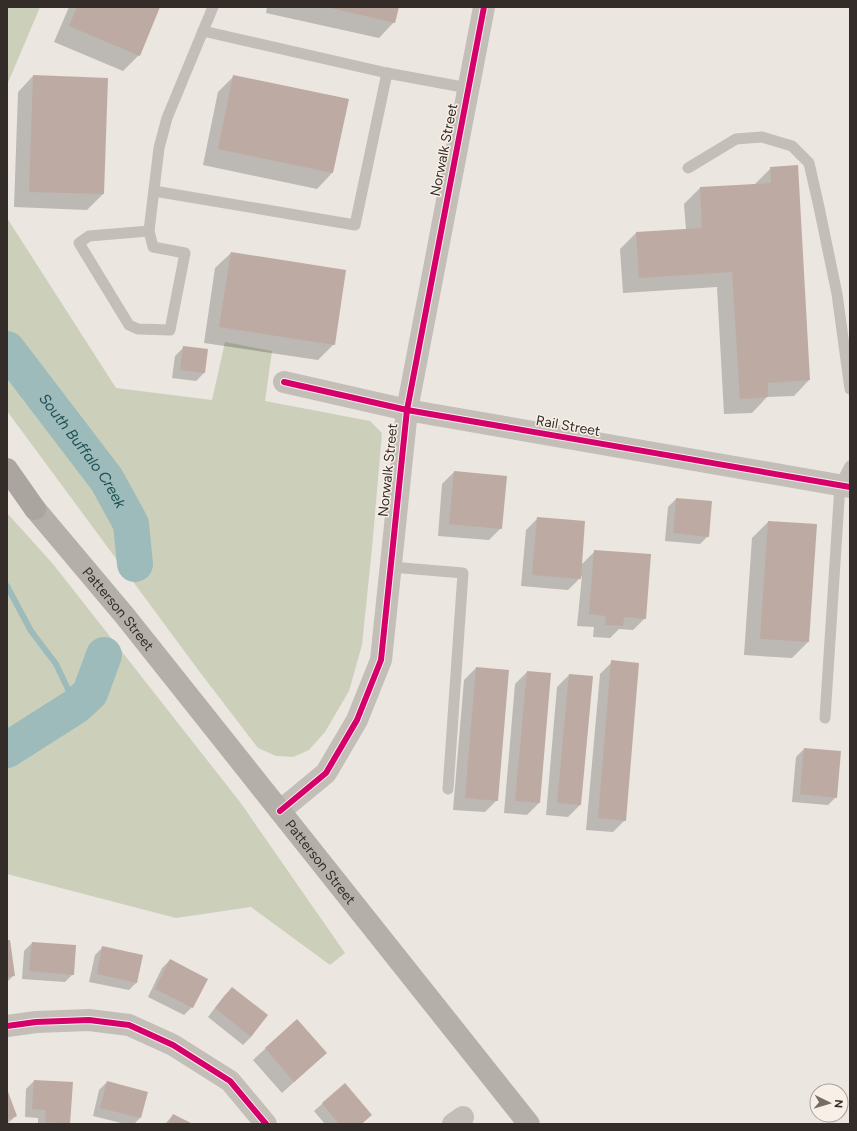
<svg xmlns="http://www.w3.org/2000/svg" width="857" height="1131" viewBox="0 0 857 1131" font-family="Figtree,sans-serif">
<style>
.green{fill:#ccd0bb}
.shadow{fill:#0003}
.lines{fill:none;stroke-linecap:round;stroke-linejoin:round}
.stream{stroke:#9dbbbb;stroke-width:6}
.river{stroke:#9dbbbb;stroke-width:36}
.building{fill:#bdaba3}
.service{stroke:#c4beb9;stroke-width:11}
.minor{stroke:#c4beb9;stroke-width:22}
.secondary{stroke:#b5afaa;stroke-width:22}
.motorway{stroke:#aaa59f;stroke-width:22}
.cycleway-casing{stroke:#f8f0e7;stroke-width:8}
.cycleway{stroke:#d6006c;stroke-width:6}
.labels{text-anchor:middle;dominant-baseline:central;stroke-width:3;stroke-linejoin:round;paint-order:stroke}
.street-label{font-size:14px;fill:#342c28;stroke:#f8f0e7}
.water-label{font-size:15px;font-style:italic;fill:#204f52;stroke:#f8f0e7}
</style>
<rect width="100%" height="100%" fill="#ebe6e0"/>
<g class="green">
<path d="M7,7h33l-33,78z"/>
<path d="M7,218l109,170 96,12 13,-58 47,9 -7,50 105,20 12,12 -10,115 -10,97 -13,46 -24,41 -16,18 -16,7 -17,-1 -18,-8 -59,-77 -192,-260z"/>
<path d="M7,513l46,51 187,238 105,151 -15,12 -79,-58 -75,11 -169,-44z"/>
</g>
<g class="shadow">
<path d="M69,7h90l-20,48 -16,16 -69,-29z"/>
<path d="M267,7h131l-4,15 -15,16 -113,-25z"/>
<path d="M33,76l74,3 -4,115 -16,16 -73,-3 4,-115z"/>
<path d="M234,76l98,97 -15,16 -114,-24 15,-73z"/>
<path d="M771,168l38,212 -15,16 -27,1 -15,16 -28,1 -7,-127 -94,6 -3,-44 16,-16 50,-3 -2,-26 16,-16 55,-3v-1z"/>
<path d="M231,253l103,91 -16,16 -114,-17 11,-75z"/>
<path d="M183,348l23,2 -2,23 -8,8 -24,-3 3,-22z"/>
<path d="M454,472l47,56 -12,12 -51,-4 4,-52z"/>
<path d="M676,499l32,37 -8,8 -35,-3 3,-34z"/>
<path d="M538,518l43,47 14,-14 50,67 -12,12 -14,-1 -9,9 -17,-1 1,-10 -17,-1 5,-50 -14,14 -47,-4 5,-56z"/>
<path d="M768,522l40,120 -16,16 -48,-3 8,-117z"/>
<path d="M612,662l13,158 -12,12 -27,-2 14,-156z"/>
<path d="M476,668l21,132 -12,12 -32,-2 11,-130z"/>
<path d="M527,672l12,131 -12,12 -23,-2 11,-129z"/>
<path d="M569,675l11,130 -12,12 -22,-2 11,-128z"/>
<path d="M804,749l32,48 -8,8 -36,-3 4,-45z"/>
<path d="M7,941l6,35 -6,6z"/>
<path d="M32,943l41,31 -8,8 -43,-3 2,-28z"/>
<path d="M103,947l34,35 -8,8 -40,-8 6,-27z"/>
<path d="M170,960l22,47 -8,8 -36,-18 14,-29z"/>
<path d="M232,988l19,49 -8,8 -35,-28 16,-21z"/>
<path d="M297,1020l17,44 -32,29 -29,-33z"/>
<path d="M34,1081l35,42v1h-31v-6l-13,-1 1,-28z"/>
<path d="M107,1082l33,36 -6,6h-9l-32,-8 6,-26z"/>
<path d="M345,1084l26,31 -9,9h-37l-11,-13z"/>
<path d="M7,1092l9,24 -9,8z"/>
<path d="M173,1115l17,9h-25z"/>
</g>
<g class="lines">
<path class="stream" d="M7,586l24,45 25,33 20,42"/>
<g class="river">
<path id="s1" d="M7,349l100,131 24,44 4,40"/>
<path d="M7,750l69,-44 14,-13 14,-38"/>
</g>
</g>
<g class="building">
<path d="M77,7h83l-20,49 -71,-30z"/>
<path d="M327,7h72l-4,16z"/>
<path d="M33,75l75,3 -4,116 -75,-2z"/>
<path d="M233,75l116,24 -16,74 -115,-24z"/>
<path d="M798,165l12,215 -42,3v14l-28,2 -8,-127 -93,6 -3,-46 66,-4 -2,-41 71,-4 -1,-16z"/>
<path d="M231,252l115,18 -11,75 -116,-18z"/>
<path d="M183,346l25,3 -3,24 -25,-3z"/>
<path d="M454,471l53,5 -5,53 -53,-5z"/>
<path d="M676,498l36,3 -3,36 -36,-4z"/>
<path d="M537,517l48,4 -4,58 -49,-4z"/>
<path d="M768,521l49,3 -8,118 -49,-3z"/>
<path d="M594,550l57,4 -5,65 -22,-2 -1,9 -18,-1 1,-9 -17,-2z"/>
<path d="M611,660l28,3 -13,158 -28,-3z"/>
<path d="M476,667l33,3 -11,131 -33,-3z"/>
<path d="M527,671l24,2 -11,130 -25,-2z"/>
<path d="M569,674l24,2 -12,129 -24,-2z"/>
<path d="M804,748l37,3 -4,47 -37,-4z"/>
<path d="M7,940h3l5,36 -8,1z"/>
<path d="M32,942l44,3 -2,30 -45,-4z"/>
<path d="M102,946l41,9 -6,28 -40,-9z"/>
<path d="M170,959l38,20 -15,29 -38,-19z"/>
<path d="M232,987l36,28 -17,22 -36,-29z"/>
<path d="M297,1019l30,34 -33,29 -29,-34z"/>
<path d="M34,1080l39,2 -3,42 -25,-2 1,-12 -14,-1z"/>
<path d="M107,1081l41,11 -7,26 -41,-10z"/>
<path d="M345,1083l27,32 -11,9h-22l-17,-21z"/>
<path d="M7,1089l10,27 -10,4z"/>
<path d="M173,1114l20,10h-25z"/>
</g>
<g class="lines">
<g class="service">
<path d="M203,31l10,-24"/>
<path d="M688,168l48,-29 26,-2 30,9 17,17 10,44 18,87 13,95"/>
<path d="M154,191l201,34 32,-152"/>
<path d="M149,231l-60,5 -10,7 50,82 9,4 32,1 15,-77 -32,-6 -4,-16 10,-83 8,-30 36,-87 184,42 81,15"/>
<path d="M391,567l72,6 -15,216"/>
<path d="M825,718l15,-233 10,-19"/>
</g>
<g class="minor">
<path d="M284,382l123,28 443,77"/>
<path d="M280,811l46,-38 31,-53 24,-60 26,-250 77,-403"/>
<path d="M7,1026l29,-4 53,-2 40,5 44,20 57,36 36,43"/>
<path d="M453,1124l10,-7"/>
</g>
<path class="secondary" id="s2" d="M35,509l90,107 404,508"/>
<path class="motorway" d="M7,469l28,40"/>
<g class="cycleway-casing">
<g id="cycleway">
<path d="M284,382l123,28 443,77"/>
<path d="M280,811l46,-38 31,-53 24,-60 26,-250 77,-403"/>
<path d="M7,1026l29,-4 53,-2 40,5 44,20 57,36 36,43"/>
</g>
</g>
<use href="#cycleway" class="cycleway"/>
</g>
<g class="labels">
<g class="street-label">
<text transform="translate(444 150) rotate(-79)">Norwalk Street</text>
<text transform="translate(568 426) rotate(10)">Rail Street</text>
<text transform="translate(388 470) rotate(-84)">Norwalk Street</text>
<text stroke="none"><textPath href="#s2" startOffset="130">Patterson Street</textPath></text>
<text stroke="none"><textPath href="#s2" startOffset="454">Patterson Street</textPath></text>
</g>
<g class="water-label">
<text stroke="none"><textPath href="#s1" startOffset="127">South Buffalo Creek</textPath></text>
</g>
</g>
<rect width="857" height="1131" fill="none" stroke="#342c28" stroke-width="16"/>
<g transform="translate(829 1103) rotate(95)"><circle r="19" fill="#f8f0e7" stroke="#aaa29b"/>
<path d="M0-3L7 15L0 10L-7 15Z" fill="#746d68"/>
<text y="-6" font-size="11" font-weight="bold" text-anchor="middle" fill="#342c28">N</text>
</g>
</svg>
